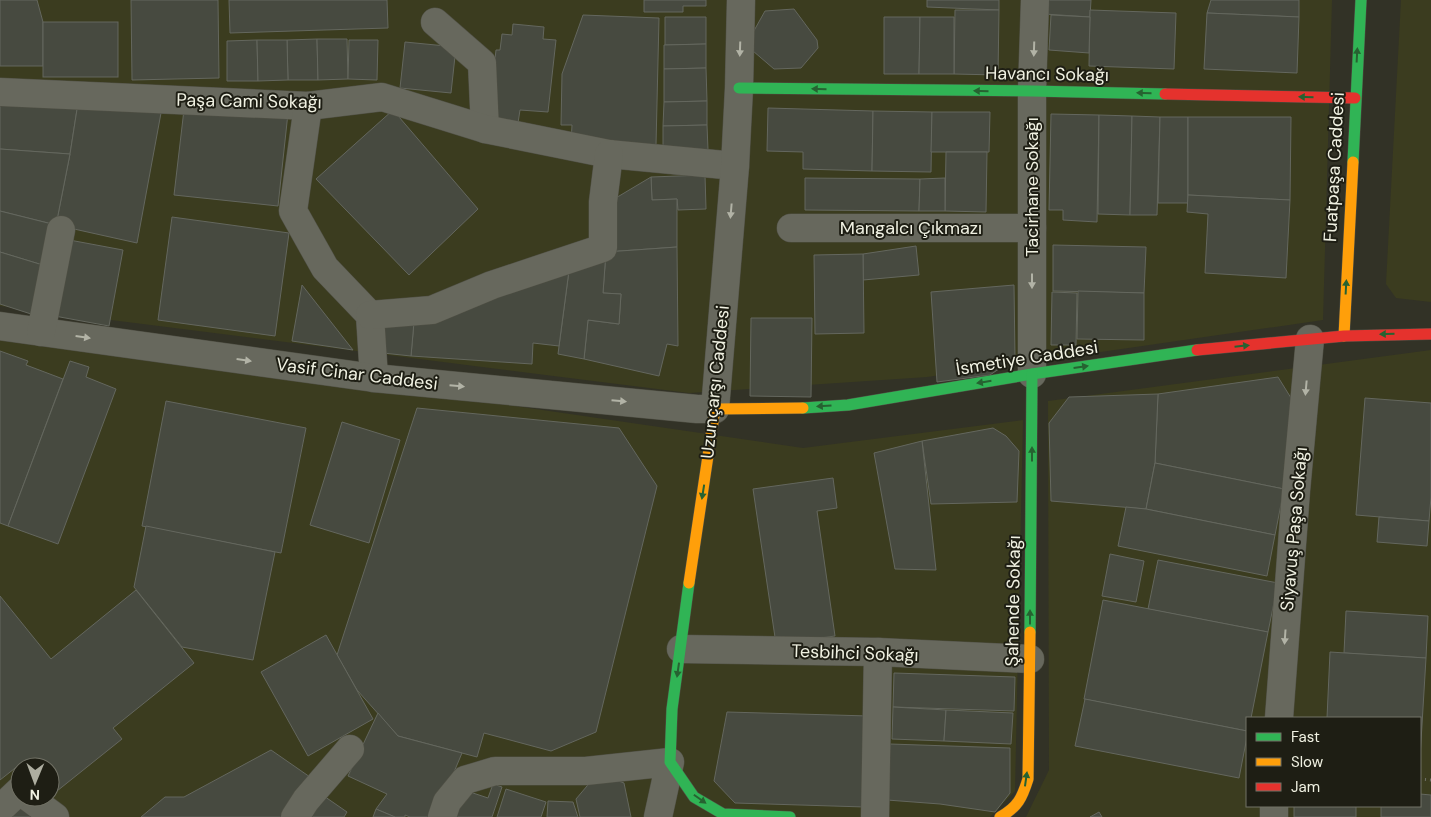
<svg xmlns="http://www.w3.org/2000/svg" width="1431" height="817" viewBox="0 0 1431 817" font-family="'DM Sans',sans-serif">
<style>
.built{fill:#3b3c1f;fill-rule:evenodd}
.building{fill:#474a40;stroke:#64675e}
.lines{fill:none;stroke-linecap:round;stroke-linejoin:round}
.street-casing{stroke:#505045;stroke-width:29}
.fast-casing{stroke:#505045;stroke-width:12}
.slow-casing{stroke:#505045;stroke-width:12}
.jam-casing{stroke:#505045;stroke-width:12}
.path{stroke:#707067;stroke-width:3;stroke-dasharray:1 4;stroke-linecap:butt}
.street{stroke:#67685d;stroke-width:28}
.fast{stroke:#30b455;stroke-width:11}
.slow{stroke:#ff9f0a;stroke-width:11}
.jam{stroke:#e5322d;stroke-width:11}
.oneway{fill:#b2b3a6}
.oneway2{fill:#266231}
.labels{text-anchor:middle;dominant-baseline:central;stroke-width:4;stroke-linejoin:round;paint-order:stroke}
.street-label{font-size:18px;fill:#f0f1e2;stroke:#1e1e14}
</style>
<rect width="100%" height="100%" fill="#323226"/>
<g class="built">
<path d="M0,0h1332l-9,320 -396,57 -238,16 -689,-87z"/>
<path d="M1401,0h30v302l-35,-4 -10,-14z"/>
<path d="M0,331l803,117 220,-28 -8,371 -25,26h-990zM20,767h30v30h-30z"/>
<path d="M1431,350v467h-405l23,-47 -1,-369zM1247,718h173v88h-173z"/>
</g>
<g class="building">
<path d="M0,0h37l6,22v44h-43z"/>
<path d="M131,0h87l1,78 -87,2z"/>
<path d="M229,0h158l1,28 -158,5z"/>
<path d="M644,0h62v6h-23v6h-39z"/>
<path d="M927,0h72v10l-72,-3z"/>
<path d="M1045,0h46l-1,17 -46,-3z"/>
<path d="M1211,0h88v17l-92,-4z"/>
<path d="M794,9l23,31 1,8 -17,20 -27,1 -28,-24 19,-34z"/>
<path d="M955,10h44l-1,65 -44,-1z"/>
<path d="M1090,10l86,3 -2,56 -85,-3z"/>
<path d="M1207,13l92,4 -2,56 -93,-4z"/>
<path d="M583,15l76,3 -3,127 -85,-2 1,-18h-11l1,-51z"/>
<path d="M1051,15l39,2 -1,36 -40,-3z"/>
<path d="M665,17h41v27l-41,1z"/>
<path d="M884,17h36l-1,57h-35z"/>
<path d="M920,17h34v57h-35z"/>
<rect x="43" y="22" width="75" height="55"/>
<path d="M513,24l31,3 -1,12 13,1 -8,72 -28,-2 -2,13 -30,-4 8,-69h4l2,-16 10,1z"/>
<path d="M317,39l1,41h-30l-1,-40z"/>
<path d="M317,39h30l1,40 -30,1z"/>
<path d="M257,40l1,41h-31v-40z"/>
<path d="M257,40h30l1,40 -30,1z"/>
<path d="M349,40h29l-1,40 -29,-1z"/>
<path d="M405,42l51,5 -5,46 -51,-5z"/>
<path d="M706,44v24l-42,1v-24z"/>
<path d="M706,68l1,33 -43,1v-33z"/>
<path d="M0,97l78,6 -8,51 -70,-5z"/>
<path d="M185,101l103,12 -10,93 -104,-11z"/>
<path d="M707,101v24l-44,1 1,-24z"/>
<path d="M78,103l83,10 -24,130 -81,-18 14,-71z"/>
<path d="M768,108l105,3 -1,60 -69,-2v-17l-36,-1z"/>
<path d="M393,110l85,99 -69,66 -93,-96z"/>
<path d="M873,111l59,1 -1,60 -59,-1z"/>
<path d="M932,112h58l-1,40h-58z"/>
<path d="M1051,114l48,1 -2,107 -34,-2v-10h-14z"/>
<path d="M1099,115l33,1 -2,99 -32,-1z"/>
<path d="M1132,116l28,1 -3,98h-27z"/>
<path d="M1160,117h28v86h-30z"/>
<path d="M1188,117h103l-1,83 -102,-5z"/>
<path d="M707,125l1,25h-45v-24z"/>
<path d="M0,149l70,5 -14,71 -56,-14z"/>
<path d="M946,152h41l-1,60 -41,-1z"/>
<path d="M705,175l1,34 -28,1 -1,-11 -25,1 -1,-23z"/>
<path d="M651,177l1,23 25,-1v48l-71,5 -2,-47z"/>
<path d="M805,178l115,1 -1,32 -114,-1z"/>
<path d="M945,178v33h-26l1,-32z"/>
<path d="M1188,195l102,5 -4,78 -81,-5 3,-59 -21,-2z"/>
<path d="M0,211l56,14 -10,41 -46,-14z"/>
<path d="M172,217l117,16 -14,103 -117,-16z"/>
<path d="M64,239l59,11 -14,76 -60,-11z"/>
<path d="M1053,245l93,2 -2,46 -91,-2z"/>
<path d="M916,246l3,29 -56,5v-26z"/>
<path d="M677,247l1,99 -11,-2 -8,32 -75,-17 4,-39 31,4 2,-30 -18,-1 3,-41z"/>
<path d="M0,252l46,14 -15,48 -31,-10z"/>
<path d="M606,252l-3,41 18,1 -2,30 -31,-4 -4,39 -26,-5 12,-91z"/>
<path d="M863,254l1,79 -49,1 -1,-79z"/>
<path d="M570,263l-11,83 -26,-3 -1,21 -121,-8 3,-34z"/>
<path d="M302,285l51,65 -61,-9z"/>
<path d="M1014,285l1,73 -25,17 -53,7 -6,-90z"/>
<path d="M1078,291l66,2v47l-67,-1z"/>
<path d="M1052,292l25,1 -1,52h-25z"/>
<path d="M751,318h61l-1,79 -61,-1z"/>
<path d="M382,322h32l-3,34 -28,-3z"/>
<path d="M0,351l28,10 -2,4 37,14 -55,147 -8,-3z"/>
<path d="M70,361l19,6 -3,10 30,12 -58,155 -50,-18z"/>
<path d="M1278,377l18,29 -12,83 -129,-26 3,-69z"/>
<path d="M1158,394l-3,69 -9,46 -95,-8 -2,-78 20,-26z"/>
<path d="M1365,398l66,5v94l-2,24 -73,-6z"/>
<path d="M166,401l140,27 -25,125 -139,-27z"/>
<path d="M417,408l202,20 38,58 -61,246 -45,19 -67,-18 -7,24 -79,-21 -41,-46 -20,-35z"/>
<path d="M342,422l58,18 -31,103 -59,-18z"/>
<path d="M993,428l13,8 13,15 -2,51 -86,2 -9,-63z"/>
<path d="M922,441l14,129 -41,-1 -21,-116z"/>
<path d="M1155,463l129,26 -9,46 -129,-26z"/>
<path d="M833,478l4,30 -20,3 18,125 -59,8 -23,-155z"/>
<path d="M1126,507l20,2 129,26 -8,41 -149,-30z"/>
<path d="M1379,517l50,4 -2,25 -50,-4z"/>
<path d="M146,526l129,26 -22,108 -71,-13 -48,-60z"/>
<path d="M1110,554l34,7 -8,41 -34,-6z"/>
<path d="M1158,560l120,23 -10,49 -120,-23z"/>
<path d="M136,590l58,73 -81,65 9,11 -75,60 3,-2v-30h-29l-2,-2 -19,15v-184l51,63z"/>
<path d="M1103,600l165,32 -17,86h-4v13l-163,-32z"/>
<path d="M1346,611l82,5 -2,42 -82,-5z"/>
<path d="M326,635l47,84 -65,37 -47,-84z"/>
<path d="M1330,652l96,6 -6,100v-40h-93z"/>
<path d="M894,673l121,4 -1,34 -121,-4z"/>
<path d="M1085,699l162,32v6l-8,41 -164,-32z"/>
<path d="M893,707l53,3 -2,31 -52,-2z"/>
<path d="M946,710l67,3 -2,31 -67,-3z"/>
<path d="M727,712l142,4 -4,91 -130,-4 -21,-22z"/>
<path d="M378,713l20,23 64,17 -27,64h-25l-5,-2v2h-10l-19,-8 11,-15 -39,-18z"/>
<path d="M890,744l120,4v45l-15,19 -55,-8 -53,-4z"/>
<path d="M271,750l39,27 -27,40h-142l24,-20h19z"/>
<path d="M598,773l26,10 7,34h-51l-4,-18z"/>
<path d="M493,784l9,3 -10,30h-36l8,-27 24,8z"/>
<path d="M506,789l40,13 -5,15h-44z"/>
<path d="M321,794l26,18 -3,5h-39z"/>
<path d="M1420,794l11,1v22h-50v-11h39z"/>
<path d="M20,800l17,17h-35z"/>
<path d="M548,801l25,1 5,15h-31z"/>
<rect x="1294" y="806" width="62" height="11"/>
<path d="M376,809l19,8h-22z"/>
<path d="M1099,812l3,5h-12z"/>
</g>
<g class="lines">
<g class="street-casing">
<g id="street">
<path d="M435,22l47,41 3,66"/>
<path d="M0,92l308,14 74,-9 103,32 124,25 126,12"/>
<path d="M308,106l-15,105 32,57 45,47 4,63"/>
<path d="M791,228h241"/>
<path d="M370,315l62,-5 60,-25 111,-37v-46l6,-48"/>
<path d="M0,326l374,52 323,31h18l20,-243 4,-78 2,-88"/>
<path d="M41,332l20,-102"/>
<path d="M1032,374v-283l3,-91"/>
<path d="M681,649l197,3 152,7"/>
<path d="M1279,718l17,-227 14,-152"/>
<path d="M28,797l27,20"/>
<path d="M0,809l19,-18 1,1"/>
<path d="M295,817l11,-17 44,-51"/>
<path d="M442,817l5,-15 18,-22 30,-9h91l84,-9 -12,55"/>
<path d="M875,817l3,-165"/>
<path d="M1274,817v-11"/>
</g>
</g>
<g class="fast-casing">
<g id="fast">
<path d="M739,88l293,3 133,3"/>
<path d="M1353,162l8,-162"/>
<path d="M803,408l45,-3 184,-31 165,-24"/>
<path d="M689,583l-17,126 -2,53 24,35 29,17 67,3"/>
<path d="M1030,632l2,-258"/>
</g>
</g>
<g class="slow-casing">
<g id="slow">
<path d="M1344,336l9,-174"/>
<path d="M689,583l26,-174 88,-1"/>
<path d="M1000,817c18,-10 22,-19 28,-38l2,-147"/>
</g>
</g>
<g class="jam-casing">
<g id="jam">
<path d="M1165,94l190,4"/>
<path d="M1197,350l147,-14 87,-2"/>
</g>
</g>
<path class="path" d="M1420,779l11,1"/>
<use href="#street" class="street"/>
<use href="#fast" class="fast"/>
<use href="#slow" class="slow"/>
<use href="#jam" class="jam"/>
</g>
<defs><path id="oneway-solid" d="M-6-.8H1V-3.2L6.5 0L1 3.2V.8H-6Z" transform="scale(1.25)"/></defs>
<g class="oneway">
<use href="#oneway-solid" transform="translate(740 49) rotate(92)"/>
<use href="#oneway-solid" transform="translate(1034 49) rotate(92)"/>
<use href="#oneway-solid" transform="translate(731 211) rotate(95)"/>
<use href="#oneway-solid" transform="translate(1032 281) rotate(90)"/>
<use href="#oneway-solid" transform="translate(83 337) rotate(8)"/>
<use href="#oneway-solid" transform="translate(244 360) rotate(8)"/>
<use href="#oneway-solid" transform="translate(457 386) rotate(5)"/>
<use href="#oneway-solid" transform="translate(1306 388) rotate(95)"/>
<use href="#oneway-solid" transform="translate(619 401) rotate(5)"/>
<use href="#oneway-solid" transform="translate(1285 637) rotate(94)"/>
</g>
<g class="oneway2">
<use href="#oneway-solid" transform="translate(1357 55) rotate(-87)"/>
<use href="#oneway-solid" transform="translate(819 89) rotate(-179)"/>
<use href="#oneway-solid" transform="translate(981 91) rotate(-179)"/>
<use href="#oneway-solid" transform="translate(1144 93) rotate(-179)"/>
<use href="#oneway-solid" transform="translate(1306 97) rotate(-179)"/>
<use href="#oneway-solid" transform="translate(1346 287) rotate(-87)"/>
<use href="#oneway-solid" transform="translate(1387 334) rotate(179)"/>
<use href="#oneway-solid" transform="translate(1242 346) rotate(-6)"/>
<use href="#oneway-solid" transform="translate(1081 367) rotate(-8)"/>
<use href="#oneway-solid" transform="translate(984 382) rotate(171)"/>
<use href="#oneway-solid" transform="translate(824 406) rotate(176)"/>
<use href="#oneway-solid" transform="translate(1032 454) rotate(-90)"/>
<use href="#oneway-solid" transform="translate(703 492) rotate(99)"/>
<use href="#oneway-solid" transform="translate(1030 617) rotate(-90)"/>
<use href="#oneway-solid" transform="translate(678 670) rotate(98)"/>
<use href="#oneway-solid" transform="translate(1026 779) rotate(-82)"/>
<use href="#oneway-solid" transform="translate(700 799) rotate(35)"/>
</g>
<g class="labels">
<g class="street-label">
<text transform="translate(1047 74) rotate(1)">Havancı Sokağı</text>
<text transform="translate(249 101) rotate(1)">Paşa Cami Sokağı</text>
<text transform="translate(1334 167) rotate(-87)">Fuatpaşa Caddesi</text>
<text transform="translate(1032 187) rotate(-90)">Tacirhane Sokağı</text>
<text x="911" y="228">Mangalcı Çıkmazı</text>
<text transform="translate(1027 358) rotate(-9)">İsmetiye Caddesi</text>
<text transform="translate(357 374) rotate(7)">Vasif Cinar Caddesi</text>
<text transform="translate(715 382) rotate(-84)">Uzunçarşı Caddesi</text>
<text transform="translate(1294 529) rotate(-85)">Siyavuş Paşa Sokağı</text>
<text transform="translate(1013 601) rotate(-89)">Şahende Sokağı</text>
<text transform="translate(855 653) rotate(2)">Tesbihci Sokağı</text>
</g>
</g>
<rect x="1246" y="717" width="175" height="90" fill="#1e1e14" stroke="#727266"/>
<rect x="1256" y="733" width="25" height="8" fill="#30b455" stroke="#727266"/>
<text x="1291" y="742" font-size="15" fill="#f0f1e2">Fast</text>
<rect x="1256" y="758" width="25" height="8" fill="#ff9f0a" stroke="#727266"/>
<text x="1291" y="767" font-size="15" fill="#f0f1e2">Slow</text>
<rect x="1256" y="783" width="25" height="8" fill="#e5322d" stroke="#727266"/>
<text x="1291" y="792" font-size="15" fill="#f0f1e2">Jam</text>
<g transform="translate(35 782) rotate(181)"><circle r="24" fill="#1e1e14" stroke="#727266"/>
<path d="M0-4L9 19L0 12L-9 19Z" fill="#aeaea0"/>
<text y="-8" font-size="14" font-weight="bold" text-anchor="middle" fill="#f0f1e2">N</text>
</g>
</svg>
